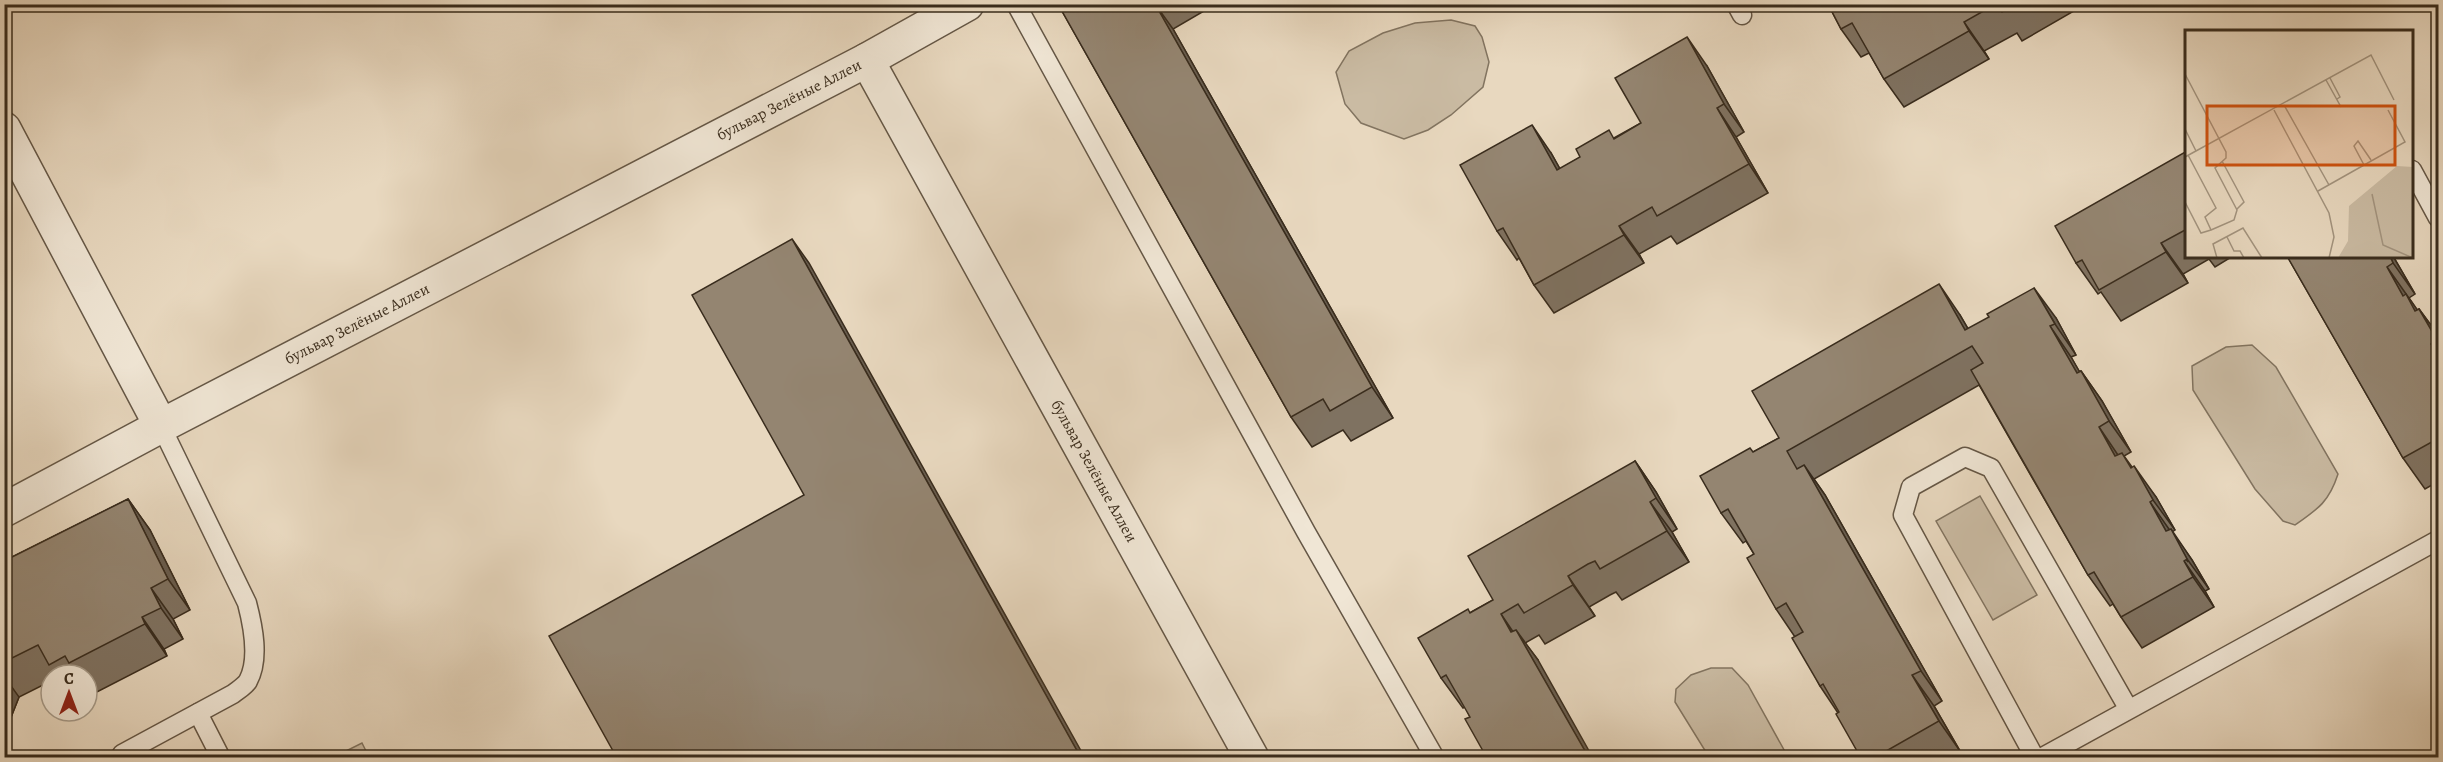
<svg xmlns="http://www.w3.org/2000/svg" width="2443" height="762" viewBox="0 0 2443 762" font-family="Alegreya,serif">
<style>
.green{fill:#cabba3;stroke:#827460;stroke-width:1.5}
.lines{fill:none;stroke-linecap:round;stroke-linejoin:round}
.service-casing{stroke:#655746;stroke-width:21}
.minor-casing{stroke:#655746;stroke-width:36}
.service{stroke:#f0e6d5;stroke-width:18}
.minor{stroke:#f0e6d5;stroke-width:33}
.wall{fill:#7f7261;stroke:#392c1d;stroke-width:1.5}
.shaded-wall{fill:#685d4f;stroke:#392c1d;stroke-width:1.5}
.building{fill:#948571;stroke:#392c1d;stroke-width:1.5}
.labels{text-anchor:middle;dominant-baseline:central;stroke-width:4.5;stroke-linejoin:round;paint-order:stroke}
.street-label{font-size:16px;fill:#392c1d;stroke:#f0e6d5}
.inset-road{fill:none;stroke:#a2937e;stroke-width:1.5}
.view{fill:#ce520f;fill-opacity:0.15;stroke:#ce520f;stroke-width:3}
.inset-edge{fill:none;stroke:#392c1d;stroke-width:3}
</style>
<rect width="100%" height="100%" fill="#e8d8bf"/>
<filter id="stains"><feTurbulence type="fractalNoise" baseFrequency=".00333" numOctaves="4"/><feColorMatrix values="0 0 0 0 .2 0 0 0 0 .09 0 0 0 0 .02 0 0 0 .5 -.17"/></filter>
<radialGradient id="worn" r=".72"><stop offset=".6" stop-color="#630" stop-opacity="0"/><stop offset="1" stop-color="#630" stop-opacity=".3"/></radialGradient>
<g class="green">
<path d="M1451,20l24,6 7,11 7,25 -6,25 -32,28 -23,15 -24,9 -43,-16 -16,-19 -9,-32 13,-21 34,-18 32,-10z"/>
<path d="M2252,345l24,22 62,107c-9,28 -20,35 -43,51l-12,-4 -28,-32 -62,-99 -1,-24 34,-19z"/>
<path d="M1980,496l57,99 -44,25 -57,-99z"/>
<path d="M1711,668h21l16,17 40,72h-79l-34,-55 1,-13 15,-14z"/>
<path d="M362,743l7,14h-35z"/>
</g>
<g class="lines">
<g class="service-casing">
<g id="service">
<path d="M1016,4l290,528 129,226"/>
<path d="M1736,4l6,11"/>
<path d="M2412,170l26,48"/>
<path d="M198,713l23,45"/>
<path d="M120,758l2,-4 111,-60c5,-4 12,-8 15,-13 12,-22 5,-55 -1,-78l-86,-177"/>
<path d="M2035,758l-132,-243 8,-28 54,-30 26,11 137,240"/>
<path d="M2041,758l397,-218"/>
</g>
</g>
<g class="minor-casing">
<g id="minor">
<path d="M867,60l385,698"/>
<path d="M4,129l157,297"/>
<path d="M4,510l157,-84 706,-366 100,-56"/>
</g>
</g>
<use href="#service" class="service"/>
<use href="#minor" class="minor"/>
</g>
<g class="wall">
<path d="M1058,4h158l-43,25 220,389 -42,23 -8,-11 -31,17 -21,-30z"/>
<path d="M1828,4h258l-64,37 -5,-8 -33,18 5,8 -85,48 -20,-28 -15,-26 -8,4 -20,-28z"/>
<path d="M1707,66l37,66 -8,5 32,56 -91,51 -6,-8 -32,18 5,9 -90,50 -20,-28 -15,-27 -2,2 -20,-29 54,-78 9,16 54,-31 27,-15z"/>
<path d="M2187,151v105h46l-18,11 -6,-8 -26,15 5,9 -67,38 -20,-29 -3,2 -22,-31z"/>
<path d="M2287,256h106l22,38 -6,4 8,12 2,-1 20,27v145l-14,8 -22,-31z"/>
<path d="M1960,315l8,14 88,-11 20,37 -5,2 8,14h2l21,30 29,51 -7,4 8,11 24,30 19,33 -3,2 20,28 17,29 -4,2 9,16 -72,41 -21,-31 -8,-13 -3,2 -22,-31 -109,-190 -165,94 11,16 117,206 -8,5 26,45 -11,7h-88l-23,-45 -18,-27 -25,-49 -19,-28 -22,-55 -8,-13 -3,2 -22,-30 32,-61 26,-14z"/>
<path d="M1635,461l21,31 21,37 -5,3 17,30 -67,38 -6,-8 -6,3 -21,12 6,9 -50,28 -6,-9 -14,8 13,17 -68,57 -5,-10 -2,1 -22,-30 30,-66 22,-12z"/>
<path d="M128,499l22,31 40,80 -17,9 10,20 -19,10 3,7 -76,39 -4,-6v-14h-36v6l-32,16 -15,38v-174z"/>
</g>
<g class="shaded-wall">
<path d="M1155,4l18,25 220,389 -21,-31z"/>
<path d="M1964,22l20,29 5,8 -20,-28z"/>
<path d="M1687,37l20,29 37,66 -20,-28z"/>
<path d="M1717,108l19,29 32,56 -19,-29z"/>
<path d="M1532,125l19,28 26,46 -20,-29z"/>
<path d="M1619,226l20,28 5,9 -20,-28z"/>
<path d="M792,239l17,24 276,495h-4z"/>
<path d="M2161,243l22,31 5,9 -22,-31z"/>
<path d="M2390,256h3l22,38 -22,-31z"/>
<path d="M2387,267l41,58 9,16 -21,-29 -13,-16z"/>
<path d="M1939,284l21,31 27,46 -22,-31z"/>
<path d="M2034,288l22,30 20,37 -21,-31z"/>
<path d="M2419,309l20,27v6l-2,-2z"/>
<path d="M2050,326l21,31 27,47 -21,-31z"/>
<path d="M2081,371l21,30 29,51 -22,-31z"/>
<path d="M2099,427l21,31 -5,-2z"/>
<path d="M1635,461l21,31 21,37 -21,-31z"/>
<path d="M1804,465l21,30 117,206 -21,-30z"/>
<path d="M2134,466l22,31 19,33 -22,-30z"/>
<path d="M128,499l22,31 40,80 -22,-31z"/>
<path d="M1650,502l22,30 17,30 -22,-31z"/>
<path d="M2150,502l21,30 17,30 -22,-31z"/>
<path d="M2171,529l21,31 17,29 -22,-30z"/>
<path d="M2184,561l21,30 9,16 -21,-30z"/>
<path d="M1568,576l21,31 6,9 -22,-31z"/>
<path d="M151,588l22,31 10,20 -22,-31z"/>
<path d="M1501,614l21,31 -11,-13z"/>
<path d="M142,617l22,32 3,7 -22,-32z"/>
<path d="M1516,630l22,30 55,98h-4z"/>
<path d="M1912,675l22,31 26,45 -21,-30z"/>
<path d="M4,676l15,21 -15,38z"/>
</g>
<g class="building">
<path d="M1058,4h97l217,383 -42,24 -7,-12 -32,18z"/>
<path d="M1828,4h168l-32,18 5,9 -85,48 -32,-56 -11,6z"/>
<path d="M1998,4h18l-14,8z"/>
<path d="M1687,37l37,67 -7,4 32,56 -92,52 -5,-9 -33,19 5,9 -90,50 -31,-57 -6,3 -37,-66 72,-40 25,45 23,-13 -4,-8 33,-19 5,9 27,-16 -26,-45z"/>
<path d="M2187,151v78l-26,14 5,9 -67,38 -17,-30 -6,3 -21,-37z"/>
<path d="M792,239l289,519h-464l-68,-122 255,-141 -112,-200z"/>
<path d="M2287,256h103l3,7 -6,4 16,29 3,-2 9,17 4,-2 18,31 -6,4 8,13v81l-36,20z"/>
<path d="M1939,284l26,46 24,-13 -2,-3 47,-26 21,36 -5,2 27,47 4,-2 28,50 -10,6 16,29 7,-3 9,15 3,-2 19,34 -3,2 16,29 5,-2 16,30 -3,2 9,16 -72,40 -27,-45 -6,3 -117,-205 12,-7 -11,-17 -185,105 10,18 7,-4 117,206 -9,4 27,46 -65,37h-13l-25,-44 3,-2 -16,-28 -3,2 -28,-48 11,-6 -17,-29 -10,6 -29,-51 7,-4 -26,-45 -7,4 -21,-37 50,-28 3,4 26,-14 -27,-47z"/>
<path d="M1635,461l21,37 -6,4 17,29 -67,38 -5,-8 -7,3 -20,12 5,9 -49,28 -6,-9 -17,10 10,18 5,-2 73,128h-102l-22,-39 5,-2 -24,-42 -5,3 -23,-40 50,-29 2,4 23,-13 -25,-44z"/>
<path d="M128,499l40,80 -17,9 10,20 -19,9 3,7 -76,39 -4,-7 -16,9 -11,-20 -34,17v-101z"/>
</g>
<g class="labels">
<g class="street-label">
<text transform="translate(789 100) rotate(-27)">бульвар Зелёные Аллеи</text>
<text transform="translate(357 324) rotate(-27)">бульвар Зелёные Аллеи</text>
<text transform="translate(1094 471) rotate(61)">бульвар Зелёные Аллеи</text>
</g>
</g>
<g transform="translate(2185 30)">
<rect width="228" height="228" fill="#e8d8bf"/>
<path d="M212,136l16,1v91h-75l10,-17 1,-35z" fill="#cabba3"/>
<path class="inset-road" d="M0,44l41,78v6l-11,10 22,42 -3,10 -23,10M145,48l10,19 -3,2M141,50l15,27M99,75l45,80M89,80l55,103 5,24 -5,21M0,99l11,22M0,127l186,-102 23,45M37,131l22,41 -7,7M179,135l-10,-19 4,-5 13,19M133,161l87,-49 -17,-32M187,164l11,51 30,13M0,172l16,31 10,-3 -6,-13 11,-9 -28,-53M42,207l7,14h6l4,7M32,228l-4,-14 30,-16 19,30"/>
<path class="view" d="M22,76h188v59h-188z"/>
<rect width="228" height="228" class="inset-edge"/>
</g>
<rect width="2443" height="762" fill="none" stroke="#e8d8bf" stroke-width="24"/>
<rect x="6" y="6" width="2431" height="750" fill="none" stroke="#392c1d" stroke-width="3"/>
<rect x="12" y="12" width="2419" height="738" fill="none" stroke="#392c1d" stroke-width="1.5"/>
<g transform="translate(69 693)"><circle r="28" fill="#f0e6d5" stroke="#a79c8b" stroke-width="1.5"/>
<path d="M0-4.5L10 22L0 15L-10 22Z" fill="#8f2418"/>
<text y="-9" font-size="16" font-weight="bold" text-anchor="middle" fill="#392c1d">С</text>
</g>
<rect width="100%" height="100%" filter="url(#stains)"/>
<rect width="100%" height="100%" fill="url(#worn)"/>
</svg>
